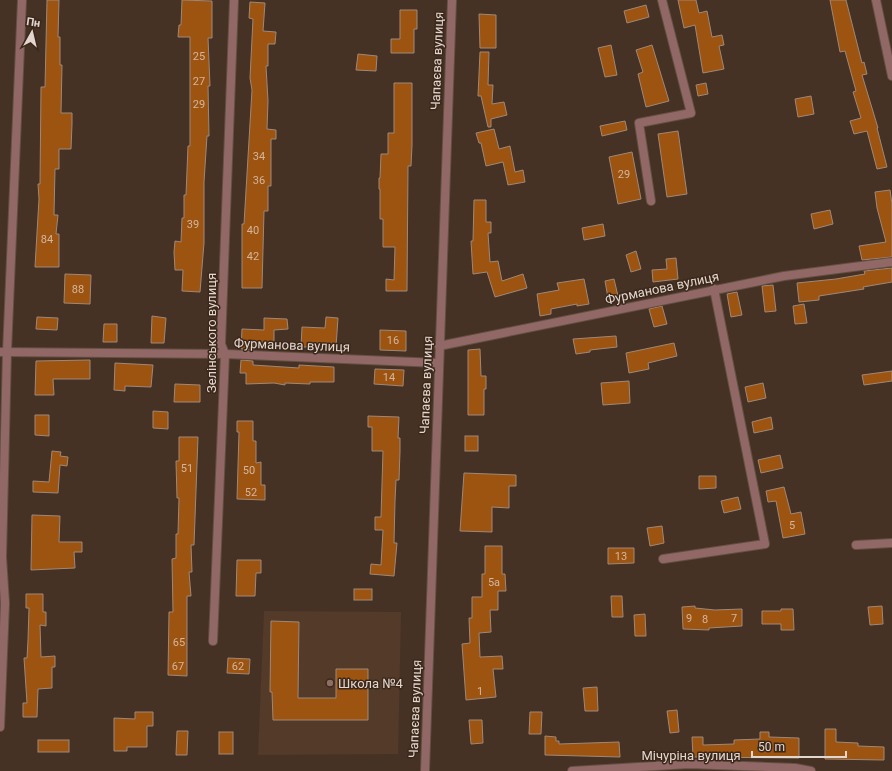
<svg xmlns="http://www.w3.org/2000/svg" width="892" height="771" viewBox="0 0 892 771" font-family="Roboto,sans-serif">
<style>
.built{fill:#543a28}
.building{fill:#9d5411;stroke:#9e8878}
.lines{fill:none;stroke-linecap:round;stroke-linejoin:round}
.street-casing{stroke:#625043;stroke-width:10}
.street{stroke:#926867;stroke-width:8}
.education-dot{fill:#8d6e63;stroke:#3b281b;stroke-width:1.5}
.labels{text-anchor:middle;dominant-baseline:central;stroke-width:3;stroke-linejoin:round;paint-order:stroke}
.number-label{font-size:11px;fill:#d2b69f}
.street-label{font-size:13px;fill:#e3d6ce;stroke:#3b281b}
.poi-label{font-size:13px;fill:#e3d6ce;stroke:#3b281b;text-anchor:start}
</style>
<rect width="100%" height="100%" fill="#463225"/>
<path class="built" d="M264,611l137,1 -3,142 -140,1z"/>
<g class="building">
<path d="M47,0h12l-1,37h2v28h2l-1,48h11v11l-1,25h-12v20h-4l-1,46h4l-2,19h3v33h-24l4,-68 -1,-15h2l1,-97h4z"/>
<path d="M182,0l30,1v37h-4l2,48h-2l1,50h-2l-3,46v61l-4,49 -18,-1 1,-21h-8l-1,-18 1,-11 6,1 1,-24h2v-23h2l2,-49h2v-109h-12l1,-12h2z"/>
<path d="M678,0h18l3,13 8,-2 5,26 10,-2 2,10 -5,1 5,23 -21,4 -8,-48 -11,3z"/>
<path d="M830,0h16l16,63 2,-1 3,12 -5,1 16,53h-1l10,39 -10,2 -10,-38 -13,3 -4,-13 11,-3 -8,-26 3,-1 -11,-40 -5,1z"/>
<path d="M250,2l15,1 -2,28 13,1 -1,12h-7v22h-2l2,35 -1,28 9,1v9h-5v47h-3v25h-4l-2,77h-20v-64h2l8,-134 -2,-12 3,-59 -4,-1z"/>
<path d="M646,5l3,12 -22,6 -3,-12z"/>
<path d="M400,10h17v19h-3v24h-23v-14h9z"/>
<path d="M479,14l17,1v33h-16z"/>
<path d="M611,45l6,30 -12,2 -7,-29z"/>
<path d="M652,45l17,56 -23,6 -8,-33 5,-2 -7,-22z"/>
<path d="M480,52h9l-1,33h5l-1,19 12,-2 3,13 -16,4v8h-3l-7,-31h-3z"/>
<path d="M358,54l19,2 -1,15 -20,-1z"/>
<path d="M394,83h18v62l-1,21h-3l-1,125h-21v-12l8,1 1,-33h-12v-28h-3v-30h-1v-11h1l1,-24h7v-21h6z"/>
<path d="M706,83l2,11 -10,2 -2,-11z"/>
<path d="M811,96l3,18 -16,3 -3,-18z"/>
<path d="M625,121l2,9 -25,6 -2,-10z"/>
<path d="M494,129l5,20 11,-3 5,26 8,-2 2,12 -17,3 -5,-23 -17,4 -5,-23h-2l-3,-10z"/>
<path d="M678,131l9,63 -20,3 -9,-63z"/>
<path d="M632,152l9,47 -23,5 -9,-47z"/>
<path d="M890,190l2,14v53l-30,3 -3,-14 27,-4 -9,-34 -2,-16z"/>
<path d="M474,200h12v22h5v11h-3l2,29 8,-1 4,20 21,-7 4,14 -32,9 -8,-25 -14,2 -2,-33h2z"/>
<path d="M830,210l3,14 -19,5 -3,-15z"/>
<path d="M603,224l2,12 -21,4 -2,-12z"/>
<path d="M636,251l5,18 -10,3 -5,-17z"/>
<path d="M676,258l2,21 -25,3 -1,-12 15,-1 -1,-10z"/>
<path d="M892,268v14l-29,5 1,2 -45,7v4l-20,2 -2,-19 39,-4 29,-5 -1,-3z"/>
<path d="M65,274l26,1 -1,29 -26,-1z"/>
<path d="M584,279l5,25 -12,2v-2l-26,5v5l-11,2 -3,-22 22,-4 -2,-7z"/>
<path d="M614,279l4,17 -10,2 -3,-17z"/>
<path d="M773,285l3,26 -11,1 -3,-26z"/>
<path d="M737,292l5,23 -11,2 -4,-23z"/>
<path d="M804,304l3,19 -12,1 -2,-18z"/>
<path d="M662,306l5,18 -13,3 -5,-18z"/>
<path d="M152,316l14,2 -2,25h-13z"/>
<path d="M37,317l21,1 -1,12 -21,-1z"/>
<path d="M326,317l12,1 -2,29 -24,-2v2h-11l1,-20 23,1z"/>
<path d="M264,318l23,1 1,10 -14,1v16l-20,-1 -1,5 -12,-1 1,-20 22,1z"/>
<path d="M104,324h13v18h-14z"/>
<path d="M380,330l26,1v20l-26,-1z"/>
<path d="M616,336l1,11 -27,3v2l-14,2 -3,-15z"/>
<path d="M674,343l3,13 -29,7 1,6 -20,4 -3,-20z"/>
<path d="M480,349l1,27h5v13h-2v26h-16v-65z"/>
<path d="M90,360v19h-37l1,16h-19l1,-34z"/>
<path d="M241,360l12,1v4l46,3v-3l35,2v15h-24v2l-25,-1v2l-11,-2 -28,1v-11h-6z"/>
<path d="M115,363l38,2 -2,22 -26,-1v5l-11,-1z"/>
<path d="M375,369l29,1 -1,16 -29,-2z"/>
<path d="M892,371v10l-28,4 -2,-10z"/>
<path d="M629,381l1,22 -27,2 -2,-22z"/>
<path d="M763,383l3,15 -18,4 -3,-15z"/>
<path d="M175,384l25,1v17h-26z"/>
<path d="M153,411l15,1v17l-15,-1z"/>
<path d="M35,415h14v21l-14,-1z"/>
<path d="M368,416l31,1 -1,21h2v13l-1,29h-3l-1,21 -1,42h3l-3,33 -24,-2 1,-10 10,1 2,-35h-8v-13h6l2,-66h-11v-24h-4z"/>
<path d="M771,417l2,12 -19,4 -2,-11z"/>
<path d="M237,421h16v20h3v22l5,-1v23h4v15l-28,-1 2,-67h-2z"/>
<rect x="465" y="436" width="13" height="15"/>
<path d="M179,437h19l-4,108h-3l1,27h-3l2,24h-4v80l-19,-1 1,-63h4l-1,-53 4,-1v-24h2l1,-36h-2l-1,-37h3z"/>
<path d="M52,451l9,1 -1,4 8,1 -1,9 -7,-1 -2,28 -25,-1v-11l16,1z"/>
<path d="M780,455l3,13 -22,5 -3,-13z"/>
<path d="M464,473l52,2v11h-7v22l-17,-1v25l-32,-1z"/>
<path d="M699,476h17v12l-17,1z"/>
<path d="M784,487l7,27 10,-2 4,22 -22,4 -7,-37 -8,1 -2,-11z"/>
<path d="M738,497l3,12 -17,4 -3,-12z"/>
<path d="M32,515l28,1 -1,26h23v10h-8l1,16 -44,2z"/>
<path d="M662,526l2,17 -14,3 -3,-18z"/>
<path d="M485,546h17v28h3l1,17h-8v19h-8l1,22 -12,1 1,24 22,-1 1,13h-10l3,28 -30,3 -4,-56 8,-1 -1,-25h3v-21h10v-23h3z"/>
<path d="M608,548h26v15l-26,1z"/>
<path d="M237,560h24v13h-5l-1,23h-19z"/>
<rect x="354" y="589" width="18" height="11"/>
<path d="M26,594h17v18h3v14l-6,-1 1,32 14,-1v11h-3v21l-14,1 -1,28h-14v-14h4l-3,-45h3l1,-18 1,-32h-3z"/>
<path d="M611,596h11l1,21h-11z"/>
<path d="M695,606v2l20,2 27,-1v17l-33,2v2l-26,-1 -1,-22z"/>
<path d="M882,606l1,18 -13,1 -2,-18z"/>
<path d="M781,609h12l1,21h-13v-6h-19v-13h19z"/>
<path d="M645,614l1,22h-11l-1,-21z"/>
<path d="M271,621l28,1 -1,76h38v-29h32v51h-95l-1,-28h-2z"/>
<path d="M228,658l22,1 -1,15 -22,-1z"/>
<path d="M597,687l1,24h-13l-2,-23z"/>
<path d="M677,710l2,22 -9,1 -3,-22z"/>
<path d="M135,712h18v14h-6v21h-20v4h-13v-33l21,1z"/>
<path d="M530,712h12l-1,22h-12z"/>
<path d="M469,720h13l1,23 -12,1z"/>
<path d="M825,729h11v13l22,1v3l26,1v13l-59,-1z"/>
<path d="M177,731h11l-1,24h-11z"/>
<rect x="219" y="732" width="14" height="22"/>
<path d="M760,732h9v5l30,1v20l-106,-1 -1,-20h11v8l31,-1v-4l26,-1z"/>
<path d="M545,736l11,1v4h3v3l60,-2 1,15 -75,-2z"/>
<rect x="38" y="740" width="31" height="12"/>
</g>
<g class="lines">
<g class="street-casing">
<g id="street">
<path d="M876,0l16,76"/>
<path d="M651,201l-12,-78 52,-10 -29,-113"/>
<path d="M439,346l345,-70 108,-14"/>
<path d="M0,352l225,2 213,9"/>
<path d="M856,545l36,-2"/>
<path d="M663,559l102,-15 -51,-255"/>
<path d="M213,641l12,-287 -4,-10 13,-344"/>
<path d="M0,727l5,-124 -3,-46 5,-205 15,-352"/>
<path d="M425,771l27,-771"/>
<path d="M572,771l117,-7 106,4 16,3"/>
</g>
</g>
<use href="#street" class="street"/>
</g>
<circle class="education-dot" cx="330" cy="683" r="4"/>
<g class="labels">
<g class="number-label">
<text x="199" y="56">25</text>
<text x="199" y="81">27</text>
<text x="199" y="104">29</text>
<text x="259" y="156">34</text>
<text x="624" y="174">29</text>
<text x="259" y="180">36</text>
<text x="193" y="224">39</text>
<text x="253" y="230">40</text>
<text x="47" y="239">84</text>
<text x="253" y="256">42</text>
<text x="78" y="289">88</text>
<text x="393" y="340">16</text>
<text x="389" y="377">14</text>
<text x="187" y="468">51</text>
<text x="249" y="470">50</text>
<text x="251" y="492">52</text>
<text x="792" y="525">5</text>
<text x="621" y="556">13</text>
<text x="494" y="582">5а</text>
<text x="689" y="618">9</text>
<text x="734" y="618">7</text>
<text x="705" y="619">8</text>
<text x="179" y="642">65</text>
<text x="178" y="666">67</text>
<text x="238" y="666">62</text>
<text x="480" y="691">1</text>
</g>
<g class="street-label">
<text transform="translate(437 61) rotate(-88)">Чапаєва вулиця</text>
<text transform="translate(662 288) rotate(-12)">Фурманова вулиця</text>
<text transform="translate(211 333) rotate(-90)">Зелінського вулиця</text>
<text transform="translate(292 345) rotate(2)">Фурманова вулиця</text>
<text transform="translate(426 385) rotate(-88)">Чапаєва вулиця</text>
<text transform="translate(415 709) rotate(-88)">Чапаєва вулиця</text>
<text x="691" y="755">Мічуріна вулиця</text>
</g>
<g class="poi-label">
<text x="338" y="683">Школа №4</text>
</g>
</g>
<g transform="translate(32 32) rotate(8)" stroke="#3b281b" stroke-width="3" paint-order="stroke">
<path d="M0-3L7 15L0 10L-7 15Z" fill="#e3d6ce"/>
<text y="-6" font-size="11" font-weight="bold" text-anchor="middle" fill="#e3d6ce">Пн</text>
</g>
<path d="M752 751v6h94v-6" fill="none" stroke="#e3d6ce" stroke-width="2"/>
<text x="758" y="751" font-size="12" fill="#e3d6ce" stroke="#3b281b" stroke-width="3" paint-order="stroke">50 m</text>
</svg>
